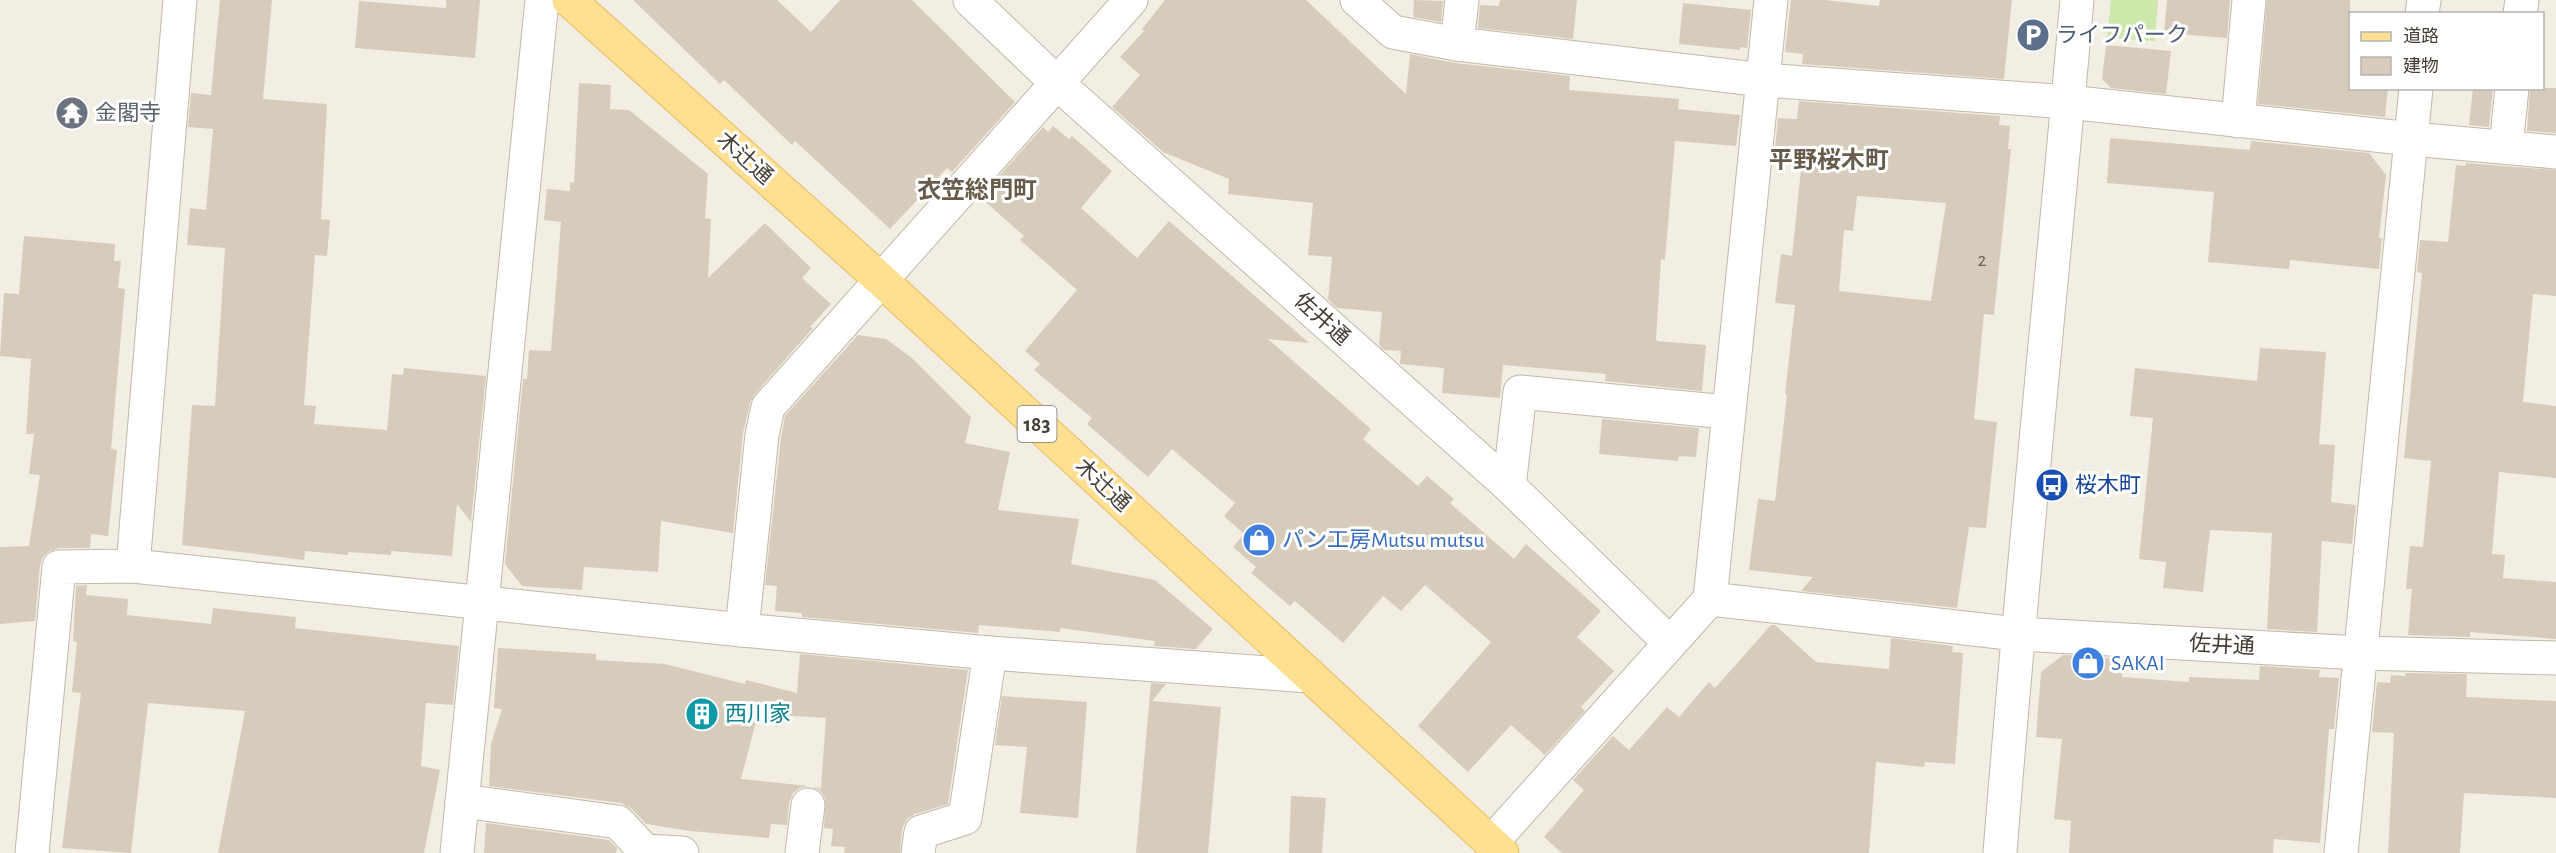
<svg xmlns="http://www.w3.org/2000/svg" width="2556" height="853" viewBox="0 0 2556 853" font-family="'Alegreya Sans','Noto Sans JP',sans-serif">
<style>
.green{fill:#cde8ab}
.building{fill:#d7ccbc;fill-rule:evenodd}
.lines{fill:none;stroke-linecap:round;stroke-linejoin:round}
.minor-casing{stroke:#c1b8a9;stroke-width:35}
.major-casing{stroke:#e6bd5e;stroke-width:35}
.minor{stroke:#fff;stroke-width:33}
.major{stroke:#ffdf90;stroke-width:33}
.labels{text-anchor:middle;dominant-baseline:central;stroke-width:6;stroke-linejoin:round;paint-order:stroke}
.number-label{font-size:20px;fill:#696256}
.shield{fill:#fff;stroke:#7c7871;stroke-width:1.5}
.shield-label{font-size:21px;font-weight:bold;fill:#443e34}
.service-label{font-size:22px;fill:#4e5e75;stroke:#fff;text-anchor:start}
.worship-label{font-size:22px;fill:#5b616d;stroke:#fff;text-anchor:start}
.street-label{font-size:22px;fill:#443e34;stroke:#fff}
.transit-label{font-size:22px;fill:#164399;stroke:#fff;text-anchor:start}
.shop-label{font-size:22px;fill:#366cbe;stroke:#fff;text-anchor:start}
.culture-label{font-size:22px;fill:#0d838f;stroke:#fff;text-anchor:start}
.neighbourhood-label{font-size:24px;font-weight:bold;fill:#675c4b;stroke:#fff}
</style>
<rect width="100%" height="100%" fill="#f2eee4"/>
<path class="green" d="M2111,0h47l-3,41 -48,-3z"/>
<g class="building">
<path d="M220,0h52l-9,99 64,5 -6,115 9,1 -3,36 -12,-1 -11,150 12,1 -2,18 73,6 5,-56 11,1 1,-7 82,8 -15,146 -14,-18 -5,52 -61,-5v4l-43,-3v3l-43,-4 -1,9 -122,-15 10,-140 23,1 10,-158 -38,-3 3,-37 16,2 7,-81 -25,-2 3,-34 20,2z"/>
<path d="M446,0h34l-5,58 -120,-10 4,-47 87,7z"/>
<path d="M633,0h144l34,32 29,-32h72l103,102 -63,70 -5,-4 -57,61 -95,-88 -3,4 -68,-65 -4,4z"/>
<path d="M1165,0h141l100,94 4,-40 45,9 115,13 -1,14 110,9 -1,10 62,6 -4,31 -61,-5 -10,119 -4,-1 -5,79 1,3 49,4 -4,46 -97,-10 1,-7 -103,-9 -3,33 -58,-5 2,-25 -44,-4 1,-13 -17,-1 -5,-5 3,-33 -45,-4 -9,-9 4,-42 -24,-2 5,-52 -85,-9 1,-15 -66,-27 -51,-45 28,-32 -20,-18 24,-26 -2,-2z"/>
<path d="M1414,0l29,1 -2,21 -28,-5z"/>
<path d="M1500,0h77l-4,39 -95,-11 2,-23 19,1z"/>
<path d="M1791,0h34l54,6 1,-6h132l-8,79 -202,-15 1,-10 -18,-2z"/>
<path d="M2167,0h63l-3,38 -63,-5z"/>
<path d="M2267,0h83v88h38l-3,29 -127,-13z"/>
<path d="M1683,3l68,7 -4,38 -7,-1v3l-61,-6z"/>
<path d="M2106,45l65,6 -5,43 -55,-6 -9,-9z"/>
<path d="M579,83l32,2 -1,24 19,1 79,64 -3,44 6,1 -3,59 57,-55 46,45 -9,10 29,26 -21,23 3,1 -59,67 -4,8 -7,30 -10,100 -72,-12 -3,51 -74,-5 -2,23 -60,-4 -17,-22 18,-185h4l2,-29 22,1 10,-129 -17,-2 3,-31 23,2v-9l4,1z"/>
<path d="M2473,88h20l-4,39 -20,-2z"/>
<path d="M2530,88h26v45l-29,-2z"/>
<path d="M1799,101l201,15 -1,9 11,1 -2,23h3l-17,166 -10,-1 -10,105 23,3 -11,106 -17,-1 -12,81 -156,-17 12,-14 -64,-7 9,-71 17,2 12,-106 -2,-1 10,-89 -20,-2 6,-49 11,2 11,-105 -28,-3 3,-30 19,1zM1857,196l89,7 -15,98 -92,-10 5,-61 9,1z"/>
<path d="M1053,126l16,13 3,-3 40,35 -31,37 56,50 32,-37 140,122 -41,-4 103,90 -8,10 55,47 9,-10 27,23 -4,4 64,56 12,-15 75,67 -24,26 37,34 -33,36 4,4 -40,44 -34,-30 -43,47 -50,-46 73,-84 -66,-57 -24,26 -18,-15 -40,47 -48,-42 -5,5 -39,-33 5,-6 -23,-20 11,-13 -20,-18 11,-13 -63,-54 -24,28 -61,-53 5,-6 -58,-48 6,-6 -15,-13 52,-61 -57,-50 4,-4 -44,-39 63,-70 5,5z"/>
<path d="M2110,138l140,12 1,-9 118,12 17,22 -7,63h3l-3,31 -89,-9 -1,9 -81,-7 6,-70 -107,-9z"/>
<path d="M2466,163l90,7v126l-23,-2 -10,108 33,4v72l-57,-6 -7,82 13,1 -2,23 53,4v57l-86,-7v5l-62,-2 4,-46h-6l4,-43 13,1 8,-86 -27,-3 18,-185 -5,-1 3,-32 28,2 8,-77 10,1z"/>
<path d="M24,236l91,8 -1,17h7l-3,27 7,1 -14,160 6,1 -9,86 -17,-2 -1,14h-31l-9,3 -7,6 -3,8 -5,56 -35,3v-77l29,-1 11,-71 -11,-1 5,-40h-8l5,-75 -31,-3 4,-63 15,1z"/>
<path d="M858,335l28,4 26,19 59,59 -6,26 45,9 -12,58 81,9 -8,45 84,16 58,49 -17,20 -42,-3 1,-5 -95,-13v4l-81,-7 -1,8 -176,-16v-4l-27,-2 2,-25 -12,-1 16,-147 4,-22z"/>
<path d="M2260,348l66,4 -7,92 16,1 -4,57 25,3 -4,39 -30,-3 -5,91 -50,-3 5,-96 -62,-3 -7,62 -40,-4 3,-26 -27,-3 14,-141 -23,-2 5,-48 122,13z"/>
<path d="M1602,419l97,9 -3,29 -17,-1 -1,5 -79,-7z"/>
<path d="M87,585l-1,10 42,4 -1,16 84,9 2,-16 83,9 -1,11 164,18 -6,59 -27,-2 -5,63 19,4 -16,83h-206l27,-142 -97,-8 -17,150 -69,-5 19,-155 -9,-1 5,-50 -4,-1 3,-55z"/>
<path d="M1771,625h4l41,37 73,7 2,-31 62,8 -1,6 11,1 -8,111 -30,-2 -1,5 -48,-5 -7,91h-307l-18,-16 40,-47 -11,-10 40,-44 16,14 38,-43 12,10 30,-35 6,6z"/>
<path d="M498,648l98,6v6l69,4 80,20 1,-4 51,13 3,-39 168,16 -20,134 -33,10 -8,5 -5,10 -2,24h-56l1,-6 -14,-1 2,-17 -9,-1 1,-30 -5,-8 -9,-3 10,1 5,-70 -68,-4 -17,65 68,7 -9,2 -7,5 -4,10 -2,22 -16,-1 -2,14 -79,-7 -44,-7 -14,-15 -11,-6 -132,-17 2,-42 11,-35 -8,-1z"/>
<path d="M2063,655l61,4 -2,18 67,5v-5l70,3 1,-14 60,4 -1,7 20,1 -5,51h-5l-9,114 -46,-4 -1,14h-204l2,-32 -17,-2 8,-80 -26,-2 5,-65z"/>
<path d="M2405,673l62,1 -1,23 90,4v97l-92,-5 -4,60h-72l6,-120 -22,-1 5,-50 13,1 1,-8 14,1z"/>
<path d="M1151,683l15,1 -14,17 69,6 -13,146h-72z"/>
<path d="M1002,696l85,6 -9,116 -58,-5 7,-66 -32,-2z"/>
<path d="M1291,796l35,2 -4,55h-33z"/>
<path d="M486,823l123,17 8,8 -1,5h-132z"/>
</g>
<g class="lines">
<g class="minor-casing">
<g id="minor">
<path d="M970,0l87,83 452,403 161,157"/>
<path d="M1357,0l36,32 64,12 307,36 304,22 344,37 144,13"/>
<path d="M2422,14l2,-14"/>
<path d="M2520,14l2,-14"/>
<path d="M1457,44l5,-44"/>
<path d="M2238,121l11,-121"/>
<path d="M2506,147l6,-59"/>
<path d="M1509,486l11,-94 207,20"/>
<path d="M133,566l47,-566"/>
<path d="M1710,599l307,35 343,19 196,5"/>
<path d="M742,630l20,-195 6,-28 363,-407"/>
<path d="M462,801l156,21 27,29 37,2"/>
<path d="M1491,843l219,-244 61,-599"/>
<path d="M32,853l27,-286 74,-1 609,64 248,23 320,23"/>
<path d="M457,853l85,-853"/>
<path d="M802,853l6,-48"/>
<path d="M918,853l3,-21 44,-14 25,-165"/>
<path d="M2000,853c22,-285 52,-569 77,-853"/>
<path d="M2341,853l75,-765"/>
</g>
</g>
<g class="major-casing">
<path id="major" d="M569,0l311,279 622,574"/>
</g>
<use href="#minor" class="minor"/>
<use href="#major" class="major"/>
</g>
<defs>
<g id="parking-disc" transform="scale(1.725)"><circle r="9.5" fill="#5c6f8a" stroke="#fff"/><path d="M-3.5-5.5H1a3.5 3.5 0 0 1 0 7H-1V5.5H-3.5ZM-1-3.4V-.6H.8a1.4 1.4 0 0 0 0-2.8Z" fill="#fff"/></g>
<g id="temple-disc" transform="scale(1.725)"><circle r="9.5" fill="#6b7280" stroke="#fff"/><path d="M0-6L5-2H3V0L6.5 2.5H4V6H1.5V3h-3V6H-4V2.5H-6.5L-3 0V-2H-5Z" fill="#fff"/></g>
<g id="bus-disc" transform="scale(1.725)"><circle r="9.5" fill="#1a4fb4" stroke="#fff"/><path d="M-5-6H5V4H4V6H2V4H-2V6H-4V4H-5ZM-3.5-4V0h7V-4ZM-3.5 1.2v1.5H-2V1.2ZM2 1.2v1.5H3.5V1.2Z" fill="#fff"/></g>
<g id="shop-disc" transform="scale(1.725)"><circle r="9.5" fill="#3f7fe0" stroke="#fff"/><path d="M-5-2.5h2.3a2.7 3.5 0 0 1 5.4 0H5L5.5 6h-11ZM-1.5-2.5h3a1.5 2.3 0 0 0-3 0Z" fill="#fff"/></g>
<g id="building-disc" transform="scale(1.725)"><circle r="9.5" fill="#0f9aa8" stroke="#fff"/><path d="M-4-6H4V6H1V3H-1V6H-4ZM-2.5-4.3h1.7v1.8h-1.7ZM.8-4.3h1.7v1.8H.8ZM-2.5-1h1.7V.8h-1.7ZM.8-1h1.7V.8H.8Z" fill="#fff"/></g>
</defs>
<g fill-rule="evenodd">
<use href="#parking-disc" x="2033" y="35"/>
<use href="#temple-disc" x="72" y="113"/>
<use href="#bus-disc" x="2052" y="485"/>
<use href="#shop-disc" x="1259" y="540"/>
<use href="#shop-disc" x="2088" y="663"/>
<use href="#building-disc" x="702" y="714"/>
</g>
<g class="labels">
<g class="number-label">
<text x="1982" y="260">2</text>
</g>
<rect class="shield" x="1017.5" y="406" width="39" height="36" rx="4.5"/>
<g class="shield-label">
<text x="1037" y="424">183</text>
</g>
<g class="service-label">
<text x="2056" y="35">ライフパーク</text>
</g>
<g class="worship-label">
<text x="95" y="113">金閣寺</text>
</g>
<g class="street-label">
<text transform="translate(745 158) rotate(42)">木辻通</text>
<text transform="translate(1322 319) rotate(42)">佐井通</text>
<text transform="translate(1103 485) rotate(43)">木辻通</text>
<text transform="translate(2222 645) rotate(3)">佐井通</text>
</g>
<g class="transit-label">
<text x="2075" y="485">桜木町</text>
</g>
<g class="shop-label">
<text x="1282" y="540">パン工房Mutsu mutsu</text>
<text x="2111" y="663">SAKAI</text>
</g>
<g class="culture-label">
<text x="725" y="714">西川家</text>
</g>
<g class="neighbourhood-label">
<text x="1829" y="161">平野桜木町</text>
<text x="977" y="191">衣笠総門町</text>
</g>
</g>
<rect x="2349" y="12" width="195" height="78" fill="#ffffff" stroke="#b4b2ae" stroke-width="1.5"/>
<rect x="2361" y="32" width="30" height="9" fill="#ffdf90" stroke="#b4b2ae" stroke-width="1.5"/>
<text x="2403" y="42" font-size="18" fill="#443e34">道路</text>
<rect x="2361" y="57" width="30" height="18" fill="#d7ccbc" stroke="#b4b2ae" stroke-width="1.5"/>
<text x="2403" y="72" font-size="18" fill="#443e34">建物</text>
</svg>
